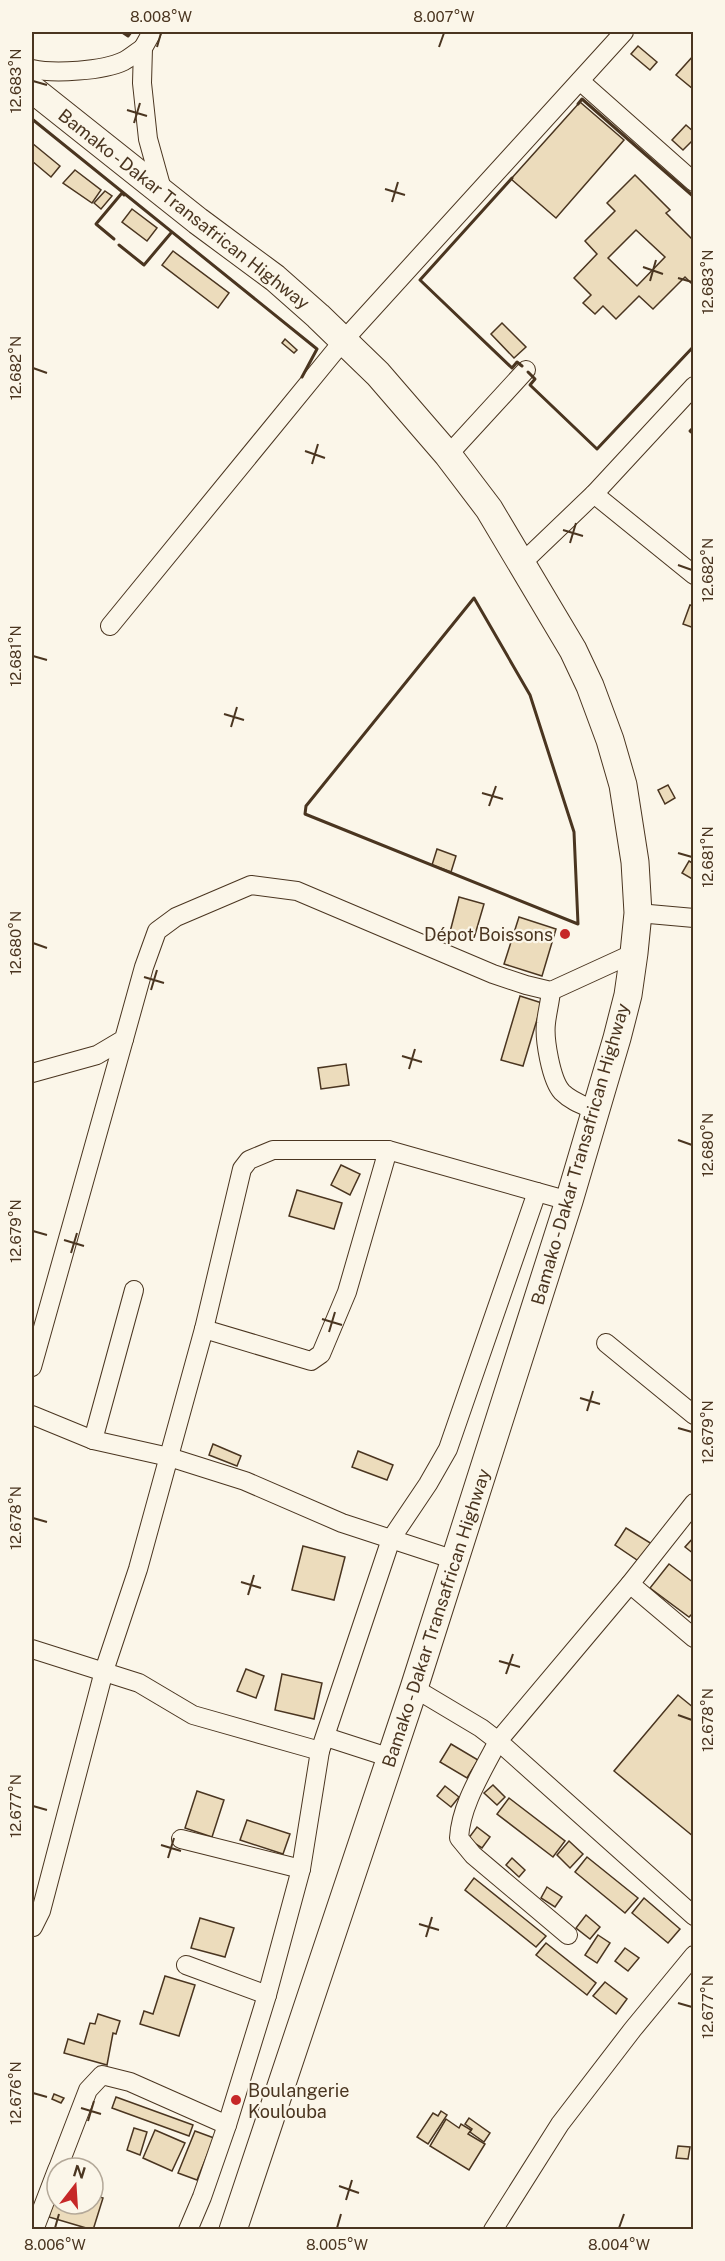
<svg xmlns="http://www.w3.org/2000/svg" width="725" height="2261" viewBox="0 0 725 2261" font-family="'Public Sans',sans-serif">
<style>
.building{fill:#ecdcbc;stroke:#4a3520;stroke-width:1.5;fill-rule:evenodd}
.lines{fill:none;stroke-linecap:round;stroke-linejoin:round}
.minor-casing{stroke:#4a3520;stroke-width:20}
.highway-casing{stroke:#4a3520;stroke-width:29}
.minor{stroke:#fbf6e9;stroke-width:18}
.highway{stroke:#fbf6e9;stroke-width:27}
.wall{stroke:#4a3520;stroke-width:3}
.ticks{fill:none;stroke:#4a3520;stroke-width:2}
.poi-dot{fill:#c62828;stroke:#fbf6e9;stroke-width:2}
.labels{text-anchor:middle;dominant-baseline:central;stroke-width:4.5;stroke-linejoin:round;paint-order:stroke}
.street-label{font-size:18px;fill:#4a3520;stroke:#fbf6e9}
.poi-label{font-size:18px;fill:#4a3520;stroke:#fbf6e9;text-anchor:end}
.neatline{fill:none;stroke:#4a3520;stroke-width:2}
.ticks-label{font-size:15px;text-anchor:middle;fill:#4a3520}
</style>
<rect width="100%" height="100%" fill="#fbf6e9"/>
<g class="building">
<path d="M638,46l19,16 -7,8 -19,-16z"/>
<path d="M694,55v34h-1l-17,-14z"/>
<path d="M580,102l44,38 -68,78 -45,-39z"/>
<path d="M686,125l8,7v7l-11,11 -11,-10z"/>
<path d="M32,143l28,23 -9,11 -19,-16z"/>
<path d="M75,170l26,20 -9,13 -29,-20z"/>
<path d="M635,175l35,35 -4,3 28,28v45l-9,-9 -32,32 -14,-13 -23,23 -13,-13 -8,8 -12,-11 8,-8 -17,-17 23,-24 -12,-13 30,-30 -8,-8zM636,230l29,27 -28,29 -29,-28z"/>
<path d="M105,191l7,5 -11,13 -7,-6z"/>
<path d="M132,209l25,19 -10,13 -25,-19z"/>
<path d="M173,251l56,42 -11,15 -56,-43z"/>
<path d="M502,323l24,24 -12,11 -23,-24z"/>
<path d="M285,339l12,11 -3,3 -12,-10z"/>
<path d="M690,605l4,1v22l-11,-4z"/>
<path d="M668,785l7,13 -10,6 -7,-14z"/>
<path d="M437,849l19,7 -5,16 -19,-7z"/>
<path d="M689,861l5,3v16l-12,-7z"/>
<path d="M459,897l25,7 -10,34 -24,-6z"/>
<path d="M519,917l37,12 -14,47 -38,-12z"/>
<path d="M520,996l22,7 -19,63 -22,-6z"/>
<path d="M346,1064l3,21 -28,4 -3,-21z"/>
<path d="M341,1165l19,9 -10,21 -19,-10z"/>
<path d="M297,1190l45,13 -8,26 -45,-13z"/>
<path d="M213,1444l28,12 -4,10 -28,-11z"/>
<path d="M358,1451l35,14 -6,15 -35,-13z"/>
<path d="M626,1528l26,16 -12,18 -25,-17z"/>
<path d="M694,1537v17l-9,-7z"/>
<path d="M303,1546l42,11 -11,43 -42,-10z"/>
<path d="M669,1564l25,19v29l-5,5 -39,-29z"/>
<path d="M246,1669l18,7 -8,22 -19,-7z"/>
<path d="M282,1674l40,9 -8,36 -39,-9z"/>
<path d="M678,1695l16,13v129l-80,-66z"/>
<path d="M451,1744l27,16 -11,18 -27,-16z"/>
<path d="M493,1785l12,12 -8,8 -13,-12z"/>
<path d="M445,1786l14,11 -8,10 -14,-11z"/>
<path d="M197,1791l27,9 -12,37 -27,-9z"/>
<path d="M509,1798l56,43 -12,16 -56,-43z"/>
<path d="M247,1820l43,14 -7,20 -43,-14z"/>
<path d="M477,1827l13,10 -8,11 -14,-9z"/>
<path d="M569,1841l14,13 -13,14 -13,-13z"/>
<path d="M587,1857l51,41 -13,15 -50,-41z"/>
<path d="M512,1858l13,12 -6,7 -13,-12z"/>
<path d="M474,1878l72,58 -10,11 -71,-57z"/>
<path d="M547,1887l15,10 -7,10 -14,-9z"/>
<path d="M644,1898l36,31 -12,14 -36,-30z"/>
<path d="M586,1915l14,12 -10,12 -14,-11z"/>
<path d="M200,1918l34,10 -9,29 -34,-9z"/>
<path d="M598,1935l12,8 -13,20 -12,-8z"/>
<path d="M546,1943l50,40 -9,12 -51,-40z"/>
<path d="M625,1948l14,10 -11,13 -13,-10z"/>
<path d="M165,1976l30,9 -16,51 -39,-12 4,-13 9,3z"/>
<path d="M605,1982l22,17 -11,15 -23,-18z"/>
<path d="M98,2014l22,7 -4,13 -3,-1 -6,32 -43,-12 4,-14 16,5 6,-21 5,1z"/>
<path d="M54,2094l10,4 -3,5 -9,-4z"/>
<path d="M116,2097l77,28 -4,11 -77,-28z"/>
<path d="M441,2111l6,4 -19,29 -11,-7 16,-24 5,3z"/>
<path d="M469,2118l21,15 -6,9 -14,-10 2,-3 -7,-5z"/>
<path d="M446,2119l13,9 2,-4 10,6 -3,4 17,10 -16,26 -39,-24z"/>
<path d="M134,2128l13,4 -7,23 -13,-5z"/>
<path d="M155,2130l30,13 -13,28 -29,-13z"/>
<path d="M195,2131l19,7 -17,42 -19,-7z"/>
<path d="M678,2146l12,1 -2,12 -12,-1z"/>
<path d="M93,2195l10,3 -10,32 -44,-13 4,-15 12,4 28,-2z"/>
</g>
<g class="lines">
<g class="minor-casing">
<g id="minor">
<path d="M152,32l-9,16 -1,35 6,56 15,54"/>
<path d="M32,69c22,5 71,2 92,-8 6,-3 13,-9 19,-13"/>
<path d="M580,81l114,101"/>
<path d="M448,455l78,-85"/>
<path d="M594,494l100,81"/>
<path d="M522,563l72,-69 100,-108"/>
<path d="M110,626l233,-285 281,-309"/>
<path d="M638,913l56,5"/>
<path d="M551,991c-1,11 -4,22 -5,32 -2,16 5,57 16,69 9,9 21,13 32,18"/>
<path d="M32,1073l65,-18 27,-16 20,-72 13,-36 19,-14 75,-32 46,6 196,83 33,11 25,6 83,-38"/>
<path d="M204,1329l107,32 10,-7 26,-62 41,-142"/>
<path d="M606,1343l88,72"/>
<path d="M32,1367l92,-328"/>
<path d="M32,1415l61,25 76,17 76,24 97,42 113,37"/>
<path d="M93,1440l41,-150"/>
<path d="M630,1584l64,-81"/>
<path d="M694,1638l-64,-54 -132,157 196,175"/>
<path d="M32,1649l107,34 54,32 127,36"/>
<path d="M414,1688l67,40 17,13c-15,30 -37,63 -39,97l14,17 95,80"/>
<path d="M326,1737l65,21"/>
<path d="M181,1839l120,30"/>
<path d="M32,1927h1l8,-16 63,-240 34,-102 66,-240 38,-160 7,-9 24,-10h115l181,51"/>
<path d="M186,1965l81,30"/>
<path d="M58,2168l30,-78 14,-15 28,7 97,43"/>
<path d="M34,2230l23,-60"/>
<path d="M188,2230l14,-33 25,-72 40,-130 34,-126 19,-118 71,-212 37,-55 20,-35 89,-257"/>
<path d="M493,2230l67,-106 73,-95 61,-74"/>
</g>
</g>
<g class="highway-casing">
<path id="highway" d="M32,89l166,132 77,57 43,38 60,58 70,81 41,54 84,141 17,36 20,54 13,45 12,77 3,51 -4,40 -6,42 -11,43 -48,163 -155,487 -181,542"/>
</g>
<use href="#minor" class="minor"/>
<use href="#highway" class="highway"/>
<g class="wall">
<path d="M122,32l6,4 3,-4"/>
<path d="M578,104l4,-5 112,98"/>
<path d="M32,119l285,230 -15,28"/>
<path d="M512,178l-92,102 92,88 5,-6 5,4"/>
<path d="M114,239l-18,-15 26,-31 2,2"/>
<path d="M119,245l25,20 27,-32"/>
<path d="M528,372l7,7 -5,6 67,64 97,-103"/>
<path d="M694,427l-4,4 4,3"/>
<path d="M474,598l56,97 44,137 4,92 -273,-110 1,-8z"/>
</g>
</g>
<path class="ticks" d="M157,47l4,-14M439,47l5,-14M33,81l14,4M127,110l20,6M134,123l6,-20M385,189l20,6M392,202l6,-20M643,267l20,7M678,278l14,4M650,281l6,-21M33,368l14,5M305,451l20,7M312,464l6,-20M563,530l20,6M570,543l6,-20M678,565l14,5M33,656l14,4M224,714l20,6M231,727l6,-20M482,793l21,6M489,806l7,-20M678,853l14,4M33,943l14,5M144,977l20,6M151,990l6,-20M402,1056l20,6M409,1069l6,-20M678,1140l14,5M33,1231l14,4M64,1240l20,6M71,1253l6,-20M322,1319l20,6M329,1332l6,-20M580,1398l20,6M587,1411l6,-20M678,1428l14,4M33,1518l14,4M241,1582l20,6M248,1595l6,-20M499,1661l21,6M506,1674l7,-20M678,1715l14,5M33,1806l14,4M161,1845l20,6M168,1858l6,-20M419,1924l20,6M426,1937l6,-20M678,2003l14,4M33,2093l14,4M81,2108l20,6M88,2121l6,-20M339,2186l20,7M346,2200l6,-20M55,2228l4,-14M337,2228l4,-14M619,2228l5,-14"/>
<g class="poi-dot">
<circle cx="565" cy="934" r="6"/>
<circle cx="236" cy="2100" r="6"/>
</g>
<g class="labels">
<g class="street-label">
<text transform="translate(184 209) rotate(38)">Bamako - Dakar Transafrican Highway</text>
<text transform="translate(580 1154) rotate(-74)">Bamako - Dakar Transafrican Highway</text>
<text transform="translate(436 1618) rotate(-72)">Bamako - Dakar Transafrican Highway</text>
</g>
<g class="poi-label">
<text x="553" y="934">Dépot Boissons</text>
<text x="248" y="2090" text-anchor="start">Boulangerie<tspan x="248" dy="21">Koulouba</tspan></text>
</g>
</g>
<rect width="725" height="2261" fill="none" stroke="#fbf6e9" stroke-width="66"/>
<g transform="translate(75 2186) rotate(17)"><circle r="28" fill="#fbf6e9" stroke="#b4a999" stroke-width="1.5"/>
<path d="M0-4.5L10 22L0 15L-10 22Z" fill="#c62828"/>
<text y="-9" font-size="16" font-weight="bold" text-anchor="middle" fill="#4a3520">N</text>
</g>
<rect x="33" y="33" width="659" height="2195" class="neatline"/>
<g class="ticks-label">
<text x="161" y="22">8.008°W</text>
<text x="444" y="22">8.007°W</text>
<text transform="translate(16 81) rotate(-90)" y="5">12.683°N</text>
<text transform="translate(708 282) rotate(-90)" y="5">12.683°N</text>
<text transform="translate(16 368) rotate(-90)" y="5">12.682°N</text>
<text transform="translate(708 570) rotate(-90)" y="5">12.682°N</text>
<text transform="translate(16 656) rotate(-90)" y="5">12.681°N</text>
<text transform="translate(708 857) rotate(-90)" y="5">12.681°N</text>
<text transform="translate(16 943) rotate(-90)" y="5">12.680°N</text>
<text transform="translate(708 1145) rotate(-90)" y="5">12.680°N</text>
<text transform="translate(16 1231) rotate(-90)" y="5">12.679°N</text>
<text transform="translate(708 1432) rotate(-90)" y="5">12.679°N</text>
<text transform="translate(16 1518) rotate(-90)" y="5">12.678°N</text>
<text transform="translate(708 1720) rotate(-90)" y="5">12.678°N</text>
<text transform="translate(16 1806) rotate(-90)" y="5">12.677°N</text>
<text transform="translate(708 2007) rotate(-90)" y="5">12.677°N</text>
<text transform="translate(16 2093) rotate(-90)" y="5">12.676°N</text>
<text x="55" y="2250">8.006°W</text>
<text x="337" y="2250">8.005°W</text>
<text x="619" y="2250">8.004°W</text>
</g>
</svg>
